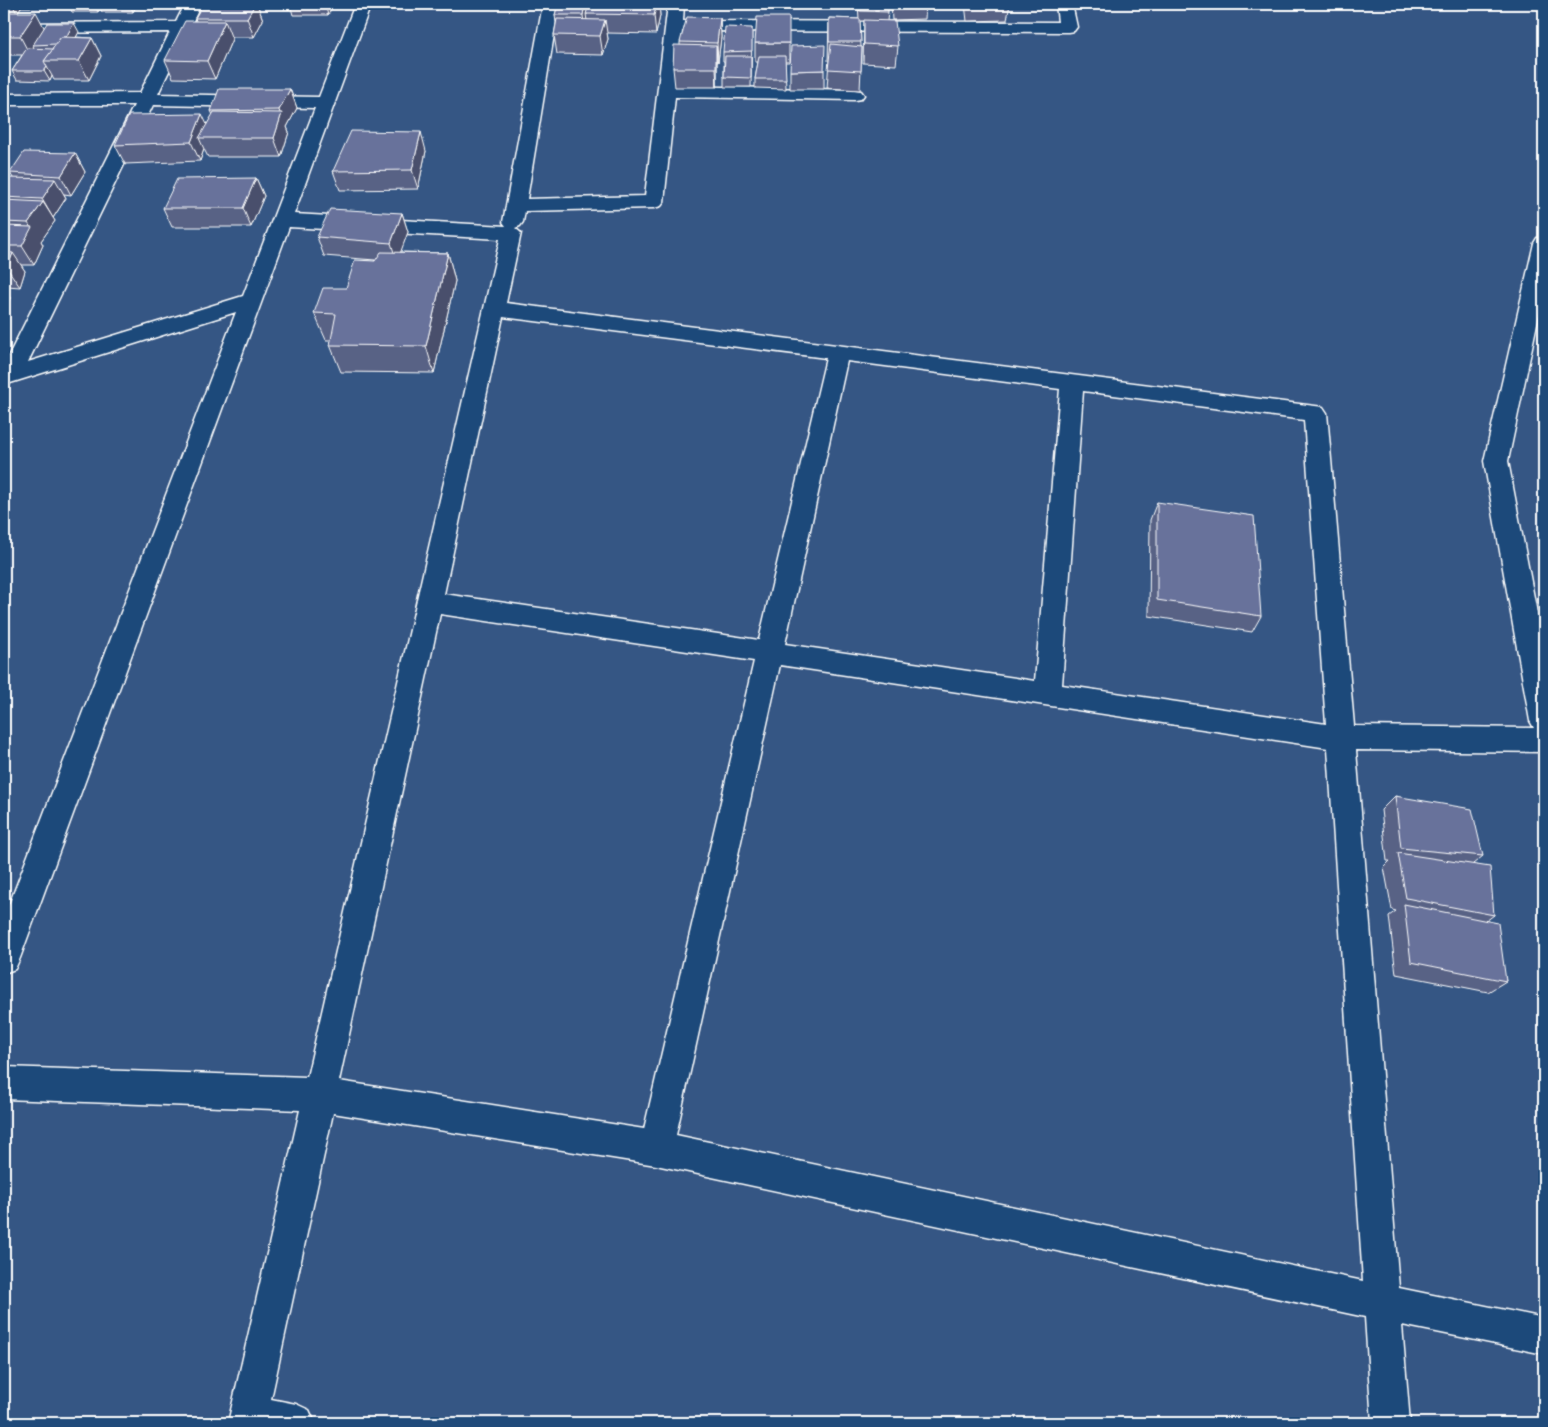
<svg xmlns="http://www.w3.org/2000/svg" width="1548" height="1427" viewBox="0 0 1548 1427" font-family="'Indie Flower',sans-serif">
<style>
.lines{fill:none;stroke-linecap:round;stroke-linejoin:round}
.street-casing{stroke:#fff;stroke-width:3}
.street{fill:#1f4a7a;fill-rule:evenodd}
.wall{fill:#596285;stroke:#fff}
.shaded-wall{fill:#49506c;stroke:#fff}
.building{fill:#68729b;stroke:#fff}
</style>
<rect width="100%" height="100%" fill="#355684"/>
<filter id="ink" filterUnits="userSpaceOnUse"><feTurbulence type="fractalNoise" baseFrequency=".02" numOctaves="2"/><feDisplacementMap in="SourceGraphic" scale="10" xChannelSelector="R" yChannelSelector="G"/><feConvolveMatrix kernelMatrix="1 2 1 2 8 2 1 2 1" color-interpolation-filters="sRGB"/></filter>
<g filter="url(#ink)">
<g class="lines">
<g class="street-casing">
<path id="street" d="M185,4h16l-43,90 161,3 36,-93h16l-77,210 212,12 -3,-4 40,-218h16l-32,195 118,-3 23,-192h16l-1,17 375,1 -2,-18h16l5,23 -3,4 -6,1 -386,-1 -6,55 179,4 6,1 3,4 -3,4 -6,1 -180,-3 -11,105 -3,4 -7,2 -129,3 -2,11 -3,4 -5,2 6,5 -15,70 817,104 4,6 27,313 180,2 -4,-7 -46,-260 50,-218 3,-5 7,-1v53l-36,171 36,189v102l-188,-2 43,538 145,30v36l-142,-29 8,98h-38l-7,-106 -709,-152 -323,-52 -62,286 25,5 13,6 6,13h-87l72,-313 -296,-11v-32l303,10 193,-838 -211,-12 -269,731 -5,11 -11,4v-55l232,-606 -232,73v-20l130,-260h-130v-11l136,-1 30,-61 -166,1v-10l172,-1zM153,105l162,3 -72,188 -215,66zM503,317l323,41 -67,282 -315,-46zM847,361l213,28 -25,292 -250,-37zM1083,391l221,29 22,304 -264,-39zM440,614l314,47 -110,468 -305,-48zM780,665l548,83 35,533 -687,-146z"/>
</g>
<use href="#street" class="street"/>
</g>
<g class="wall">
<path d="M4,4h36l-1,3h-18l-4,5 27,16 35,4 -3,5 16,1 9,18 -12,24h-35l-2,-4 -2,5 -33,-1 -5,-9 10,-16h-18v-39l2,-4 -2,-3z"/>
<path d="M68,4h69l-4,8h-31l-2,-4 -2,4h-26z"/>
<path d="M203,4h54l6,16 -9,17h-23l1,2 -17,40 -42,-1 -8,-18 31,-39 -1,-3z"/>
<path d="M290,4h43l-5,11h-35z"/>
<path d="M558,4h28l1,7 2,-7h70l1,12 -4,18 -49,-1 1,6 -5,16 -46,-1 -3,-19 2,-12 -1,-8z"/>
<path d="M858,4h29l1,8 -1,9 11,25 -2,19 -33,-2 1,-42h-4l1,26h1l-2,43 -33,-2 2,-27h-1l1,-43 30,1z"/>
<path d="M891,4h35l-1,15 -33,1z"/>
<path d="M965,4h45l-3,16 -40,1z"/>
<path d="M720,18l1,19 -3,25h-1v25h-42l-2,-19 7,-23v-3z"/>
<path d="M752,28l-1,59h-27v-26h-1v-9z"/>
<path d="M755,43h34v19h-4l1,27 -31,-1v-9l3,-17h-3z"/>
<path d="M824,70v19h-34v-18z"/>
<path d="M290,89l7,19 -10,19 2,5 -8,25h-73l-4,-8 -4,12 -75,3 -10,-19 92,-20 6,-10 -2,-4z"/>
<path d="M426,151l-8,38 -78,1 -7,-19z"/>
<path d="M75,153l10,19 -14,23 -7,-1 2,4 -13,20 2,3 -14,20 2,4 -9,20h-13l4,6 -5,16 -13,-1 -2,4 5,8 -6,12v-113l9,-19 -3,-5z"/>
<path d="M256,178l8,18 -13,31h-79l-9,-19z"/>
<path d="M402,213l6,19 -8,20 48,1 7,28 -21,92 -93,-1 -11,-27 1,-5h-5l-12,-27 32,-25 29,-28 -51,-4 -7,-19z"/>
<path d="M1157,502l104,114 -9,16 -103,-16 1,-96z"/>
<path d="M1395,796l88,60 -10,8 21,51 -8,6 20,60 -18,11 -92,-18 -7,-58 7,-5 -4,-1 -8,-43 6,-6h-3l-6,-51z"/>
</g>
<g class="shaded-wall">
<path d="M12,4h7l2,3 -4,6z"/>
<path d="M94,4h4l2,4 -2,4z"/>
<path d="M130,4h7l-4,8z"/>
<path d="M255,4h2l6,16 -9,17 -7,-19z"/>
<path d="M325,4h8l-5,11z"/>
<path d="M585,4h1l2,10h-2l1,7 -2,13 -2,-19z"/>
<path d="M657,4h2l1,12 -4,18 -2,-19z"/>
<path d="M36,12l10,19 -13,14 1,4 -4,6 -10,-19z"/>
<path d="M720,18l1,19 -3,25 -1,-19z"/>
<path d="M605,20l3,19 -5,16 -3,-19z"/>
<path d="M225,21l7,18 -17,40 -8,-18z"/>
<path d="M74,23l5,9 -12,21 -5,-9z"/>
<path d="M92,38l9,18 -12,24 -10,-19z"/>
<path d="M716,46l1,18v23l-1,-19z"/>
<path d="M47,67l5,9 -2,5 -6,-10z"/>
<path d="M290,89l7,19 -10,19 2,5 -8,25 -7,-19 7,-22 -2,-6z"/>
<path d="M202,114l9,19 -12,5 5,11 -4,12 -9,-19z"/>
<path d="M421,132l5,19 -8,38 -6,-19z"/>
<path d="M75,153l10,19 -14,23 -10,-19z"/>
<path d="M256,178l8,18 -13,31 -8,-19z"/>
<path d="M55,179l11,19 -13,20 -11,-19z"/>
<path d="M43,202l12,19 -14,20 2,4 -9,20 -12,-19 9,-18 -3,-5z"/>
<path d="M402,213l6,19 -11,30 -6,-19z"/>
<path d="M13,253l12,18 -5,16 -13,-19z"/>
<path d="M448,253l7,28 -21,92 -8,-27z"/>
<path d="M4,280l3,6 -2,4 5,8 -6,12z"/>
</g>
<g class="building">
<path d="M203,4h52l-8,14h-52z"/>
<path d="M558,4h27l-2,11h-28z"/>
<path d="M589,4h68l-3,11 -68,-1z"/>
<path d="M859,4h28l1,8 -28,-1z"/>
<path d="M6,12h30l-16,24h-16v-20z"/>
<path d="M687,17l33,1 -3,25 -37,-1z"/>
<path d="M757,17h32v26h-34z"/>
<path d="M829,18l31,1 1,23h-32z"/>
<path d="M557,19l48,1 -5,16 -46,-1z"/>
<path d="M864,20l31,1 3,25 -34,-2z"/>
<path d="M185,21h40l-18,40 -42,-1z"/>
<path d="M47,23h27l-8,14h-5l-5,7 -23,1z"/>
<path d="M725,27l27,1v23l-29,1z"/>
<path d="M61,37l31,1 -13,23h-35z"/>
<path d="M831,44l31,3 -1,24 -33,-2z"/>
<path d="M674,45l42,1v22h-43z"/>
<path d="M825,45l-1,25 -34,1 1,-25z"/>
<path d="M27,48l26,1 -9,12 3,6 -3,4h-32z"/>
<path d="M725,56h26v22l-27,-1z"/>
<path d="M759,56h26l1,23h-31z"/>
<path d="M219,89h71l-11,21 -68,1z"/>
<path d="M214,112l68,1 -8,25h-75z"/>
<path d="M202,114l-11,28 -76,3 14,-30z"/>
<path d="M351,131l70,1 -9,38 -79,1z"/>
<path d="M24,152l51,1 -14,23 -51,-3z"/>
<path d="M8,178l47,1 -13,20 -38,-2v-12z"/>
<path d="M256,178l-13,30h-80l14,-29z"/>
<path d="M4,200l39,2 -15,21 -24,-1z"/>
<path d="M330,209l72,4 -11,30 -74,-6z"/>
<path d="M4,226l28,1 -10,19h-18z"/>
<path d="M4,252l9,1 -6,15h-3z"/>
<path d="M381,252l67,1 -22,93 -96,-1 6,-31 -22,-1 9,-25h23l9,-28 20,1z"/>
<path d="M1157,502l97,14 7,100 -104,-16z"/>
<path d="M1395,796l77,13 11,47 -82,-8z"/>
<path d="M1398,853l92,14 4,48 -88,-17z"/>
<path d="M1404,904l94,19 8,58 -95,-19z"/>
</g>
</g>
<rect width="1548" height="1427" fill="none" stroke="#1f4a7a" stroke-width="20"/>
<rect x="10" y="10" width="1528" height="1407" fill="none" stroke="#fff" stroke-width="2" filter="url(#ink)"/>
</svg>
